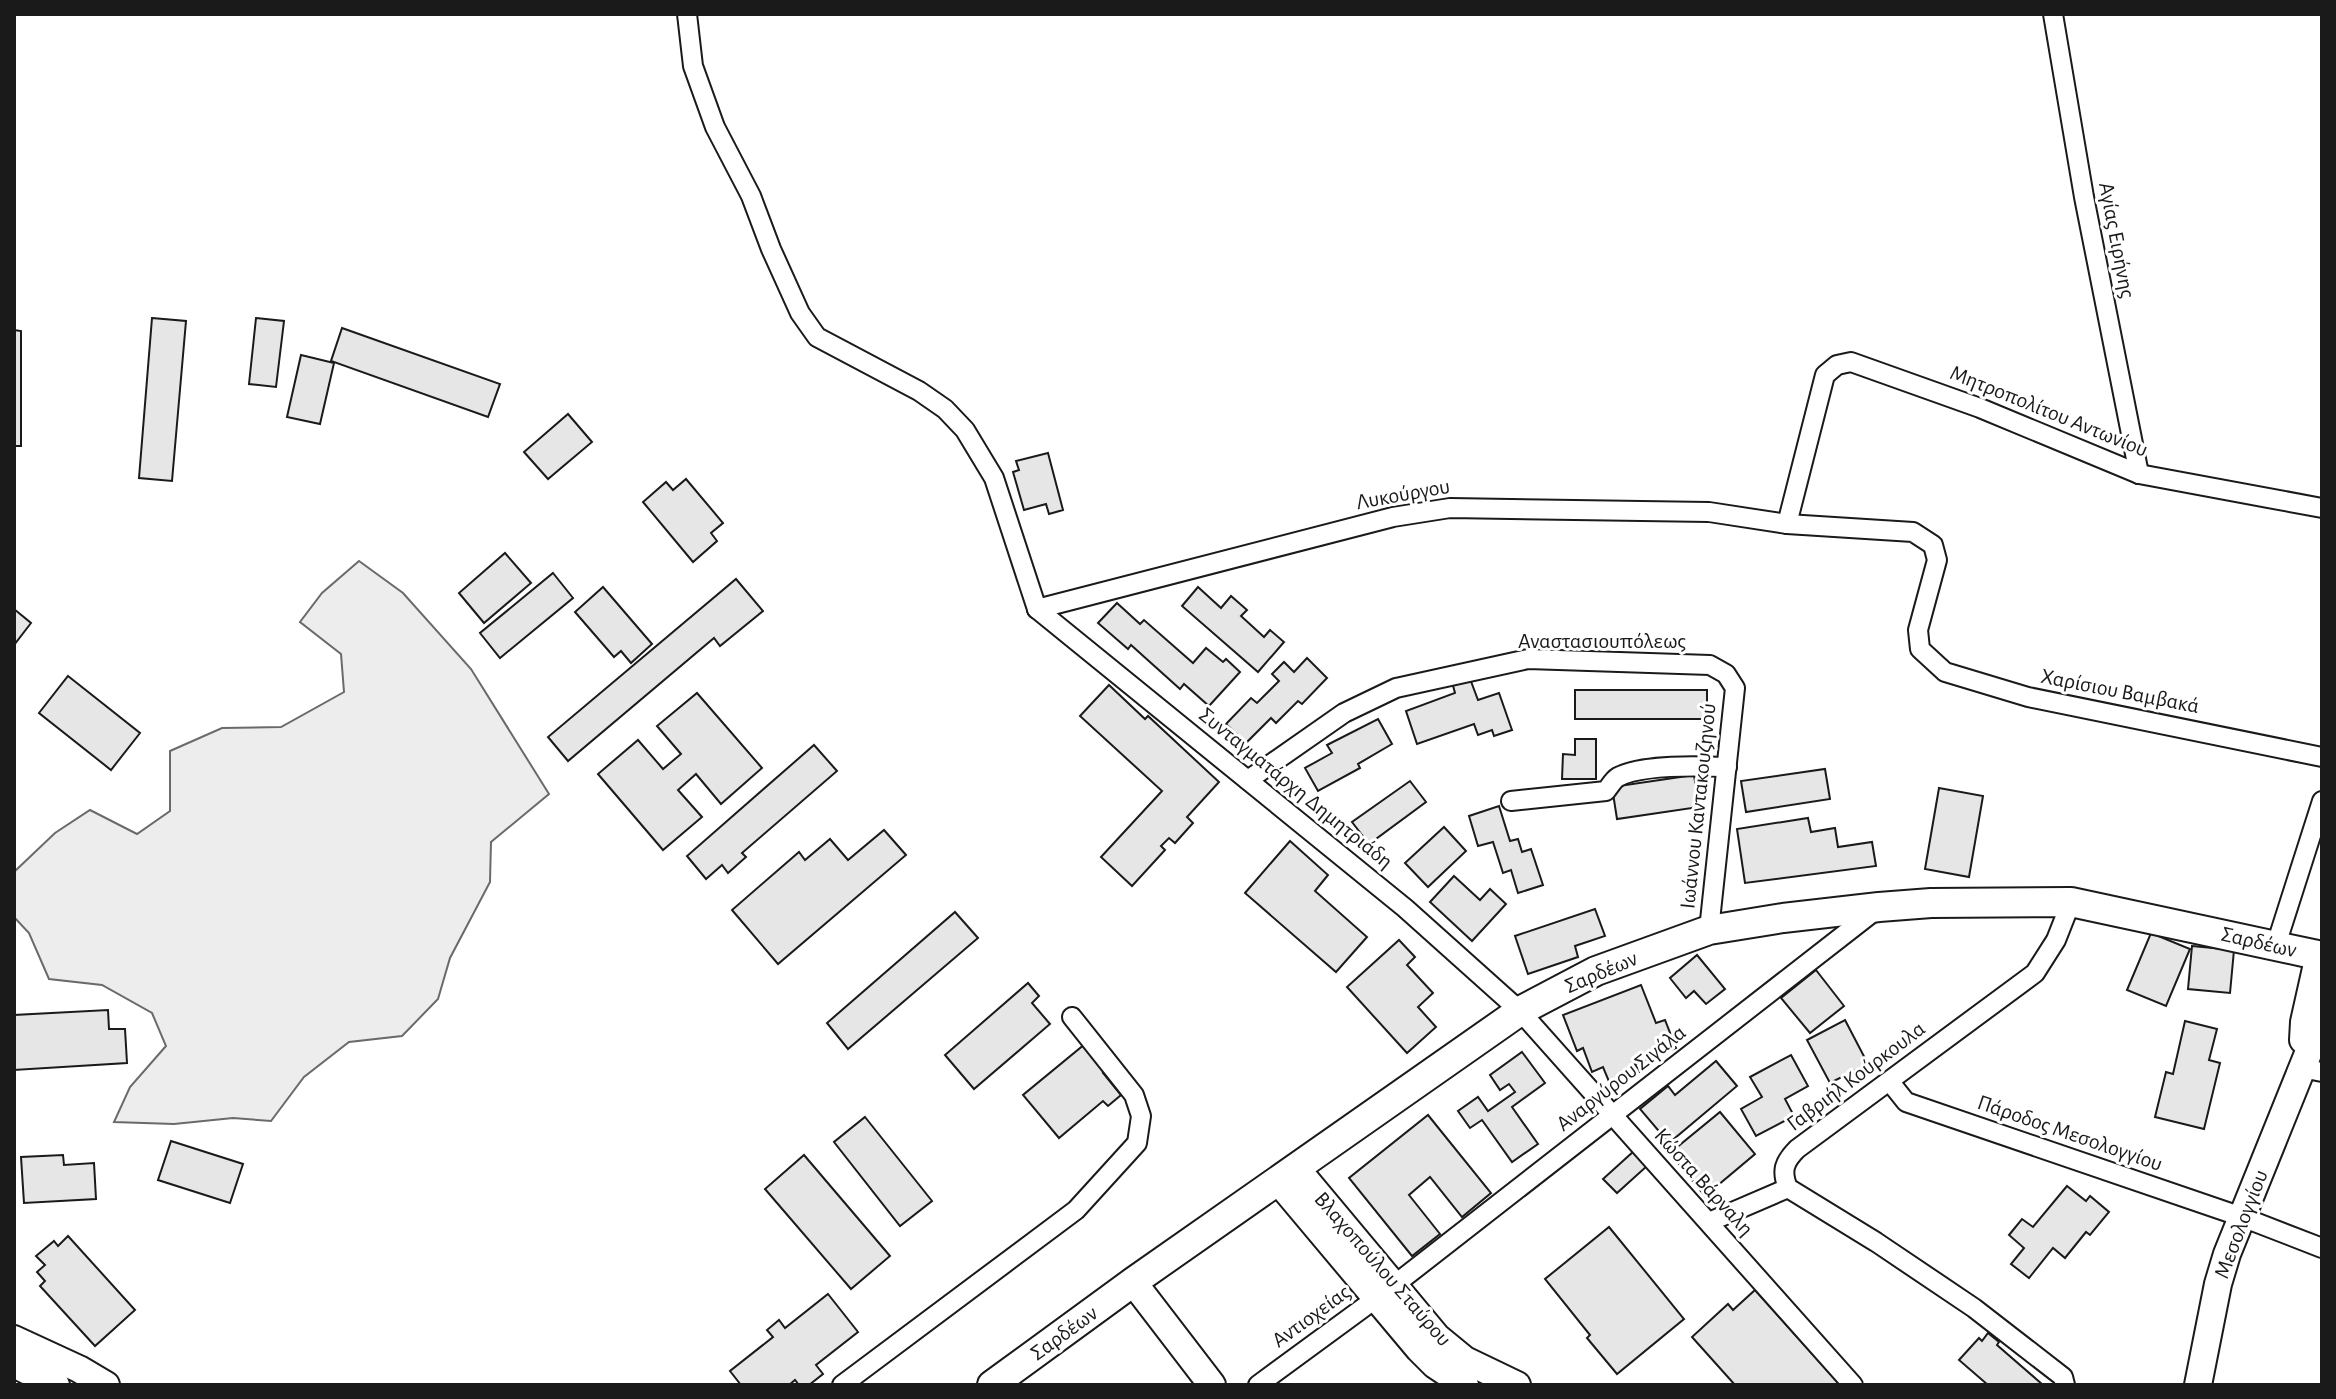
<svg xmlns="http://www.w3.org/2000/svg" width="2336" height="1399" viewBox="0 0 2336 1399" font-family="'Alegreya Sans',sans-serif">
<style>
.green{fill:#ededed;stroke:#6a6a6a;stroke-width:2}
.building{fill:#e6e6e6;stroke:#1a1a1a;stroke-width:2}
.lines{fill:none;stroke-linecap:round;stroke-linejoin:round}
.street-casing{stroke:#1a1a1a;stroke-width:22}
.secondary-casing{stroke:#1a1a1a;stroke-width:30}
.primary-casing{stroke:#1a1a1a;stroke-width:32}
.street{stroke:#fff;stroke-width:18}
.secondary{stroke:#fff;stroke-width:26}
.primary{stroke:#fff;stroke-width:28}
.labels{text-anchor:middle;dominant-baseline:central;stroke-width:6;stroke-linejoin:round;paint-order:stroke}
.street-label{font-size:22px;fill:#1a1a1a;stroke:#fff}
</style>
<rect width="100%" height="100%" fill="#fff"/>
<path class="green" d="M359,561l44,32 68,76 78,125 -58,48 -1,40 -40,76 -12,41 -36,37 -53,6 -45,35 -33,44 -38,-3 -59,6 -60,-2 16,-35 36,-41 -14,-33 -50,-28 -53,-6 -20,-46 -15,-16v-45l41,-39 35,-23 47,24 33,-23v-60l52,-23 59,-1 63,-35 -3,-38 -41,-32 22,-29z"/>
<g class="building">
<path d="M152,318l34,3 -14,160 -33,-3z"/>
<path d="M256,318l28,3 -8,66 -27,-3z"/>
<path d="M342,328l158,56 -12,33 -157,-56z"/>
<path d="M14,330l7,1v115h-7z"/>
<path d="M301,355l33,8 -14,61 -33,-7z"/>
<path d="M568,414l24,28 -44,37 -24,-27z"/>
<path d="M1048,453l15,57 -14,4 -3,-10 -22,6 -11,-38 6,-2 -3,-9z"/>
<path d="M686,479l37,44 -12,10 6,8 -24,21 -50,-60 23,-20 7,8z"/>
<path d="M505,553l26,30 -47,40 -25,-30z"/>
<path d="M553,573l20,25 -73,60 -20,-25z"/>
<path d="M736,579l27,32 -43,35 -6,-8 -146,123 -20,-24z"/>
<path d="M603,587l49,57 -21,19 -10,-12 -7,6 -39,-45z"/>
<path d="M1198,587l23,21 10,-12 16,14 -6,6 23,21 6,-7 14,12 -26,30 -76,-66z"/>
<path d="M1117,603l23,21 4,-4 49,43 13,-15 17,14 3,-3 14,13 -31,34 -25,-22 -4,5 -49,-44 -3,4 -30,-26z"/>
<path d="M14,609l17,14 -17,22z"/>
<path d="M1307,658l20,20 -25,26 -4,-3 -22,22 -5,-5 -25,25 -20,-19 25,-26 6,5 22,-22 -7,-7 12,-12 10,10z"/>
<path d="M68,676l72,57 -29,37 -72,-57z"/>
<path d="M1469,676l9,24 21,-7 13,37 -18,6 -2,-6 -14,5 -4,-11 -57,20 -11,-33 49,-18 -3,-11z"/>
<path d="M1109,685l36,34 3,-3 71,66 -32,35 6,6 -18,20 -6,-5 -8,8 4,4 -33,36 -31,-29 61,-66 -82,-75z"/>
<rect x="1575" y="690" width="132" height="29"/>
<path d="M697,693l65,75 -41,36 -25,-30 -18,16 24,27 -39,33 -65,-76 40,-34 25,29 18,-15 -24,-28z"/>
<path d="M1378,719l14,25 -34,20 2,4 -42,23 -13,-23 27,-15 -5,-8z"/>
<path d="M1575,739h21v40h-34l1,-25 12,1z"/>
<path d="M814,745l23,26 -95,82 4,4 -18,16 -6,-8 -16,14 -19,-23z"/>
<path d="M1825,769l5,30 -84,13 -5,-31z"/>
<path d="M1694,775l5,32 -82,12 -5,-32z"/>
<path d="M1410,781l16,21 -57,42 -17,-22z"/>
<path d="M1939,788l44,8 -14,81 -44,-8z"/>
<path d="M1499,806l11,35 8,-2 4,13 9,-3 12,36 -25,8 -7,-23 -8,3 -10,-31 -15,4 -9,-30z"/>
<path d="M1808,818l3,14 24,-4 3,19 34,-5 4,24 -131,17 -8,-54z"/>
<path d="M1444,827l22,24 -38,36 -23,-24z"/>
<path d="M884,830l22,25 -128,109 -46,-54 67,-58 6,8 25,-21 18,21z"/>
<path d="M1290,841l38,34 -13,16 52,46 -31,35 -91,-79z"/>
<path d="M1454,876l26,24 10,-11 16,15 -34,37 -42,-39z"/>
<path d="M1595,909l10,27 -30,10 3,11 -50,17 -13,-38z"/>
<path d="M955,912l23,26 -130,111 -21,-26z"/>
<path d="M2151,933l39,16 -24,57 -39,-16z"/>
<path d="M1399,940l16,17 -8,8 26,28 -15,14 18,20 -29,26 -60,-66z"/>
<path d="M2192,946l42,4 -4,43 -42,-4z"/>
<path d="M1697,955l28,34 -19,15 -12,-13 -8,7 -16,-20z"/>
<path d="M1816,970l28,36 -34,27 -29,-35z"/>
<path d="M1028,983l11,13 -7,7 18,21 -76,65 -29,-34z"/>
<path d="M1641,985l15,38 9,-3 11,28 -41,16 4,8 -29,12 -7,-17 -11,5 -9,-24 -6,3 -14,-36z"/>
<path d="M108,1010l1,19h16l2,34 -113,7v-55z"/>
<path d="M1845,1020l23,44 -38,19 -23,-43z"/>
<path d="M2185,1021l32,8 -8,31 11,3 -16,66 -49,-12 11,-45 7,2z"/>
<path d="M1085,1044l22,26 -4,3 18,22 -13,11 -5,-5 -44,37 -36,-43z"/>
<path d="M1522,1052l23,31 -33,24 26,37 -26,18 -30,-42 -12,8 -12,-17 20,-14 10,14 27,-19 -6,-8 -9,6 -10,-15z"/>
<path d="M1791,1055l17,31 -23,13 9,17 -38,20 -15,-27 21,-12 -12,-20z"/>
<path d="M1716,1061l21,25 -68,57 -29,-34 28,-23 7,9z"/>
<path d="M1720,1112l35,42 -50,42 -35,-43z"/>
<path d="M1428,1115l63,78 -29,24 -32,-40 -21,18 31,39 -28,22 -63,-78z"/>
<path d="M865,1117l67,84 -32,25 -66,-84z"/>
<path d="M171,1141l72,23 -13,39 -72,-23z"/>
<path d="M1634,1151l13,15 -30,27 -14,-14z"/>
<path d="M63,1155l1,10 30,-2 2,36 -72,4 -3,-46z"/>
<path d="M804,1155l86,101 -39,33 -86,-100z"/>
<path d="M2067,1186l19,15 4,-5 19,16 -19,23 -4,-3 -21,26 -12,-10 -24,30 -18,-14 13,-16 -15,-13 13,-16 11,8z"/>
<path d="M1609,1227l75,92 -67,55 -30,-36 3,-3 -45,-56z"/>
<path d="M68,1236l67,74 -40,36 -55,-60 5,-5 -8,-9 8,-7 -9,-9 18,-15 4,5z"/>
<path d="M1755,1290l85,95h-105l-43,-48 36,-33 5,6z"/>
<path d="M828,1294l30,38 -42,33 7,9 -14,11h-10l-4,-5 -6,5h-48l-11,-14 43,-34 -6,-7 12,-10 6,8z"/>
<path d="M1988,1333l11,9 -2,3 46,40h-55l-29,-25 20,-22 3,3z"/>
</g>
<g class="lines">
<g class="street-casing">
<g id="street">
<path d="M687,14l6,52 22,61 36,69 20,53 29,64 17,24 102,54 26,18 20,21 29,48 43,131"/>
<path d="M2053,14l31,183 55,277"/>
<path d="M1787,524l38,-149 12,-10 14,-3 129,46 159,66 183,34"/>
<path d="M1037,609l356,-92 57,-9 259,4 78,12 126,8 20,13 4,15 -19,70 2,19 25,23 83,25 294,60"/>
<path d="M1037,609l368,299 115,103 333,374"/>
<path d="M1248,780l96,-67 52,-25 132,-29 182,6 16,9 9,14 -26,242"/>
<path d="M1511,801l95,-10c4,-5 7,-11 12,-14 24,-13 82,-11 109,-10"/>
<path d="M2276,945l46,-144"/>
<path d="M2302,1068l20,4"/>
<path d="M1890,1082l16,20 336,115 80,31"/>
<path d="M1709,1222l79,-34"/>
<path d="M842,1385l234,-175 61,-67 4,-27 -7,-21 -62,-78"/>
<path d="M1258,1385l135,-99 484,-377"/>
<path d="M2065,1385l-2,-8 -89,-69 -98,-66 -88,-54c-7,-17 -4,-26 9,-39l238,-176 21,-33 15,-38"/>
</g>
</g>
<g class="secondary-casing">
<g id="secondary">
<path d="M2303,1040l1,-18 15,-67"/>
<path d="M1296,1168l141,169 28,23 52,25"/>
<path d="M1278,1181l141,168 16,16 30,20"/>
<path d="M1133,1282l79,103"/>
<path d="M14,1339l65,30 27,16"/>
<path d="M14,1364l42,21"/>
<path d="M2198,1385l20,-101 9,-30 95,-235"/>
</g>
</g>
<g class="primary-casing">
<g id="primary">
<path d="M2320,1028l2,-3"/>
<path d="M992,1385l141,-103 387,-271 76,-40 113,-41 74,-12 96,-11 52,-4 140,-1 251,54"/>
</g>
</g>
<use href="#street" class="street"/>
<use href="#secondary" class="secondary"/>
<use href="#primary" class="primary"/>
</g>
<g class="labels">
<g class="street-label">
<text transform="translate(2117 240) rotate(79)">Αγίας Ειρήνης</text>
<text transform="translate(2049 411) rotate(22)">Μητροπολίτου Αντωνίου</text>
<text transform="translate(1403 494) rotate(-10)">Λυκούργου</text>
<text x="1602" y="641">Αναστασιουπόλεως</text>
<text transform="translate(2120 691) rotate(11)">Χαρίσιου Βαμβακά</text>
<text transform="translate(1296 788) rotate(39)">Συνταγματάρχη Δημητριάδη</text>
<text transform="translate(1698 806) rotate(-84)">Ιωάννου Καντακουζηνού</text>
<text transform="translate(2259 942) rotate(13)">Σαρδέων</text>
<text transform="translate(1601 972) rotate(-23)">Σαρδέων</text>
<text transform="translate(1856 1076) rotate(-37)">Γαβριήλ Κούρκουλα</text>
<text transform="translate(1621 1078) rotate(-38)">Αναργύρου Σιγάλα</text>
<text transform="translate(2070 1133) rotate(19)">Πάροδος Μεσολογγίου</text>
<text transform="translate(1704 1182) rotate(48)">Κώστα Βάρναλη</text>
<text transform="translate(2241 1224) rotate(-69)">Μεσολογγίου</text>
<text transform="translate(1383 1269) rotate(49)">Βλαχοπούλου Σταύρου</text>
<text transform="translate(1311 1316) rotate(-36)">Αντιοχείας</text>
<text transform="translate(1064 1333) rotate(-36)">Σαρδέων</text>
</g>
</g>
<rect width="2336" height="1399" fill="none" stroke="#1a1a1a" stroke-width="32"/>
</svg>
